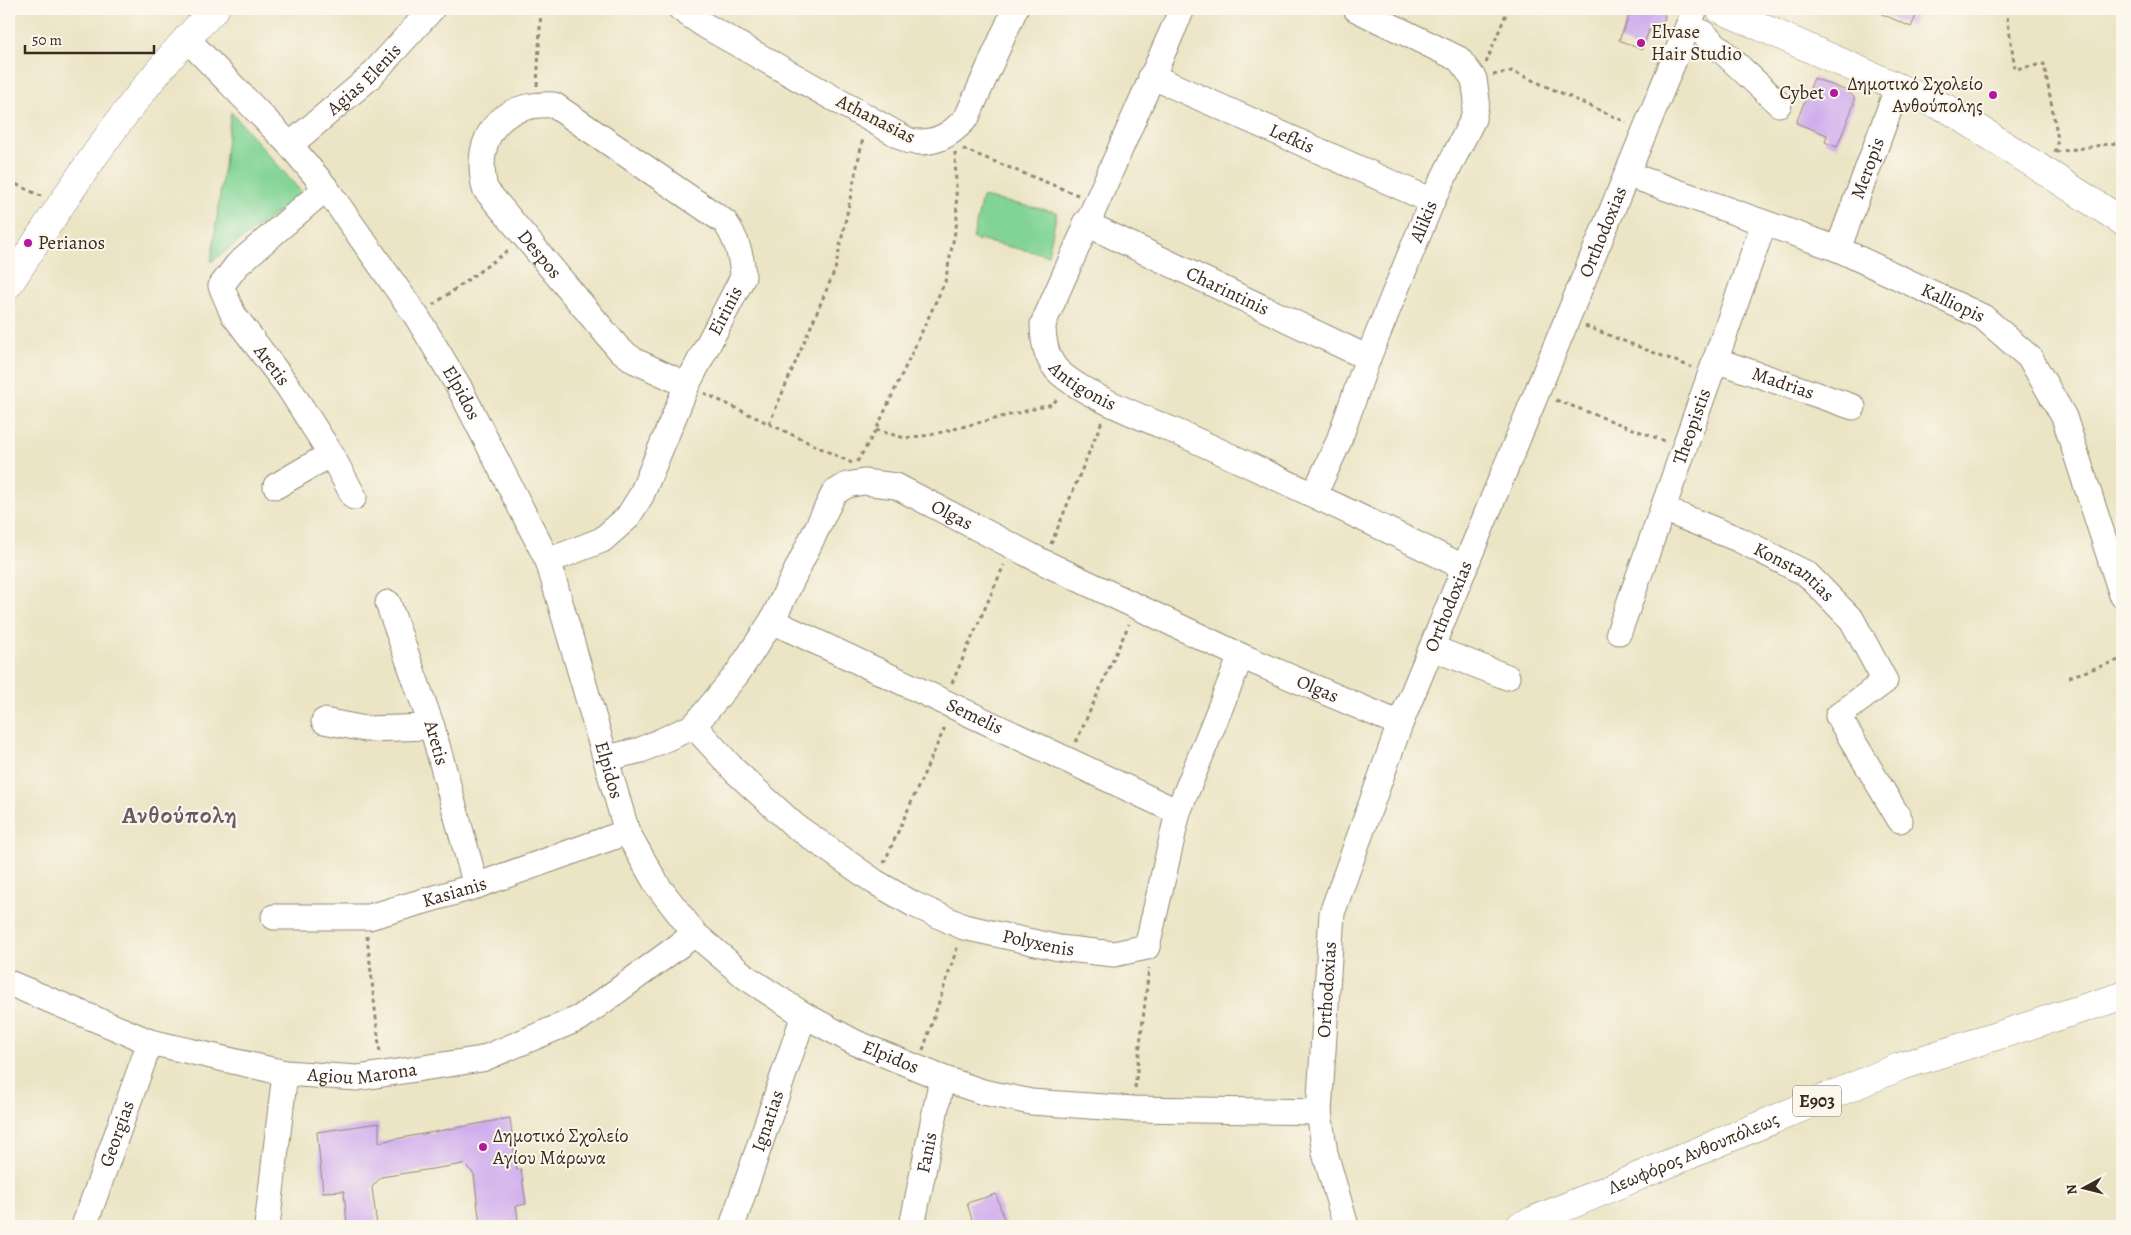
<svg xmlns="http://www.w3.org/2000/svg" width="2131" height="1235" viewBox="0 0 2131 1235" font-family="Alegreya,serif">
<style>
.green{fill:#82d495;stroke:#5e7f5a}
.building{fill:#d0aeed}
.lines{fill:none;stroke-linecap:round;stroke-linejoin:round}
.minor-casing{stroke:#938772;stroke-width:27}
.major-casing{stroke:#938772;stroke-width:29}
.path{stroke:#938772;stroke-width:3;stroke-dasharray:4 4;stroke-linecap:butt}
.minor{stroke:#fff;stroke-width:25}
.major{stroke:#fff;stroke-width:28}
.poi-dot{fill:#b5179e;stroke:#fbf7ec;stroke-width:2}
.labels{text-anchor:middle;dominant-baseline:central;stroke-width:4;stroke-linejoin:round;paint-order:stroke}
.shield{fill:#fbf7ec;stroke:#75685c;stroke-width:1}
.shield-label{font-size:18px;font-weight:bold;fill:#3b2a1e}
.poi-label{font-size:19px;fill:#3b2a1e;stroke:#fbf7ec;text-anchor:start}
.street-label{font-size:19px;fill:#3b2a1e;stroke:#fbf7ec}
.district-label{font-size:24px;font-weight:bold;letter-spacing:1px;fill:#6f5866;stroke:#fbf7ec}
</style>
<rect width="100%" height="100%" fill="#fbf7ec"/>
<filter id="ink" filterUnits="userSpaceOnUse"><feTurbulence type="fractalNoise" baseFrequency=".02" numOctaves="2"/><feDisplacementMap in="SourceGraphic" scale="10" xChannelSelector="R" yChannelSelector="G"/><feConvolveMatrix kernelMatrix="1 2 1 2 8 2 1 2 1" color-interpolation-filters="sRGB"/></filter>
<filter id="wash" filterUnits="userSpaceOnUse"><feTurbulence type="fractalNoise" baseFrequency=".0096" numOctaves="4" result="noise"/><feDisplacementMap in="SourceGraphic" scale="20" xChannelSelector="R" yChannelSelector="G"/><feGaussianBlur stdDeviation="1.12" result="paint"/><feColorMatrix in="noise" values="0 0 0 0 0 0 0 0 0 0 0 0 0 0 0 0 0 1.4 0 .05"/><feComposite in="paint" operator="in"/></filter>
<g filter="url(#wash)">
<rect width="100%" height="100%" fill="#ebe4c5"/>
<g class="green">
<path d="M231,112l72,82 -92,68z"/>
<path d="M982,197l75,15 -9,43 -75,-16z"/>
</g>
<g id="blocks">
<g class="building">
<path d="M1632,9h30l3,8 -7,17 -9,-4 -7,20 -23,-10z"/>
<path d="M1871,9h48l-8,18z"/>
<path d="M1814,78l33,13 7,6v7l-17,43 -12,-5 2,-7 -31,-12z"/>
<path d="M510,1118l7,52 4,-1 5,35 -10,2 3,20h-39l-6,-52 -10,-10 -83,13 -9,10 5,39h-30l-3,-35 -21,1 -6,-60 62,-9v19z"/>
<path d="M996,1194l10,32h-32l-7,-23z"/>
</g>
</g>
</g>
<g filter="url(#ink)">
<use href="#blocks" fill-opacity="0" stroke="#938772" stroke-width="1"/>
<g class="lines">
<g class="minor-casing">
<g id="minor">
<path d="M681,9l23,16 205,116c26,4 41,-5 58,-24l48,-108"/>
<path id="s1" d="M1182,9l-139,315c0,18 3,36 17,49 30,26 95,49 133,66 91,42 182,84 272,129"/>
<path d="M1688,27l15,6 76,71"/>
<path id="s2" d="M186,38l104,107 36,43 91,129 42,70 89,174 79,271 30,53 38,49 52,44 57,37 50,27 88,36 41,14 48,10 102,7 186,3"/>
<path id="s3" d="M1151,76l281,125"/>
<path id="s4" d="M290,145l79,-67 63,-69"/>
<path id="s5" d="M1627,174l211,75 145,68 47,41 34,59 58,178"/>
<path id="s6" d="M326,188l-89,77 -16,21 12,28 56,74 42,66 23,43"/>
<path id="s7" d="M1085,223l283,135"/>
<path id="s8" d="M1838,249l60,-163"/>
<path id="s9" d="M1715,360l138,47"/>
<path d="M276,486l55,-32"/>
<path id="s10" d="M1314,495l24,-52 30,-85 64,-157 41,-82 4,-19 -3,-21 -15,-20 -103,-50"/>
<path id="s11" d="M1663,509l77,31 67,34 45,46 33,61 -47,35 62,104"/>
<path id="s12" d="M548,561l54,-21 25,-22 14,-22 46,-111 56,-108c-1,-21 -6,-38 -18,-55l-171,-117c-54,-3 -81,32 -69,84l134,160 16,12 52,24"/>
<path id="s13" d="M388,603l44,124 44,159"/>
<path id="s14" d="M772,621l406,191"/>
<path id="s15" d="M1619,632l145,-409"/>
<path d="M1432,648l75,29"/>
<path d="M324,721l41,8 67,-2"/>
<path id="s16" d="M694,726l41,45 59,54 81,57 38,22 51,23 95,21 55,6 33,-7 31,-135 63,-156"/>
<path id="s17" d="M607,758l34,-8 53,-24 43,-52 35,-53 62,-128 13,-8 17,-3 32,4 147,76 198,94 159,68"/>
<path id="s18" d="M274,917h95l107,-31 151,-54"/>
<path id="s19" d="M9,983l141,59 135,31 72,5 125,-19 98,-41 115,-84"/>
<path id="s20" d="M84,1226l66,-184"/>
<path d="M267,1226l18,-153"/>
<path id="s21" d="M732,1226l72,-211"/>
<path id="s22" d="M912,1226l30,-148"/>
<path id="s23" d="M1346,1226l-21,-73 -6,-41 13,-199 68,-189 295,-715"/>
</g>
</g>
<g class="major-casing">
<g id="major">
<path d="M1720,9l230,101 172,111"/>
<path d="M9,284c62,-96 125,-194 206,-275"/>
<path id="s24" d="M1520,1226l379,-159 223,-71"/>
</g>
</g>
<g class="path">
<path d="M2006,9l9,60 29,-5 14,75 -3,14"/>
<path d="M1486,63l22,-54"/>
<path d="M1493,75l19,-4 114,51"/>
<path d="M537,86l4,-77"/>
<path d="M963,149l115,46"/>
<path d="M2056,152l66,-10"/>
<path d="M9,181l32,15"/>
<path d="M433,305l76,-55"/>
<path d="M1585,326l106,41"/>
<path d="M704,393l148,70"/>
<path d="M1556,400l109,41"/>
<path d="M769,424l66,-154 28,-132"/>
<path d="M876,430l29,8 25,-3 123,-31 6,-8"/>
<path d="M857,462l19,-32 69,-148 12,-60 -2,-70"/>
<path d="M1051,544l51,-123"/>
<path d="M2069,677l53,-18"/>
<path d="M952,683l52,-118"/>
<path d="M1076,742l53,-118"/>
<path d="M884,863l62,-138"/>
<path d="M367,936l13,118"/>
<path d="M923,1050l35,-105"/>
<path d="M1135,1088l14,-120"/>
</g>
<use href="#minor" class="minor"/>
<use href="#major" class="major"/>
</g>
</g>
<g class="poi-dot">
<circle cx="1641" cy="43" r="5"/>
<circle cx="1834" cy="93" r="5"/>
<circle cx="1993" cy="95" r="5"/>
<circle cx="28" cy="243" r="5"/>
<circle cx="483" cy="1147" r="5"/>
</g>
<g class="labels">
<rect class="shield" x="1793" y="1085.5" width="48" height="31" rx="4"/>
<g class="shield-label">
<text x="1817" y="1101">E903</text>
</g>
<g class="poi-label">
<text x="1651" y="32">Elvase<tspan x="1651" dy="22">Hair Studio</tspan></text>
<text x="1983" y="84" text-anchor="end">Δημοτικό Σχολείο<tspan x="1983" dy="22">Ανθούπολης</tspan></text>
<text x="1824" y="93" text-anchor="end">Cybet</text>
<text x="38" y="243">Perianos</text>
<text x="493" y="1136">Δημοτικό Σχολείο<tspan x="493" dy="22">Αγίου Μάρωνα</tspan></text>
</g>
<g class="street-label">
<text stroke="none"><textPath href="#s4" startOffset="99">Agias Elenis</textPath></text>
<text transform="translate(876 119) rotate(27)">Athanasias</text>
<text stroke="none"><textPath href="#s3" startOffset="154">Lefkis</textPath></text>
<text stroke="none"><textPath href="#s8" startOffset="86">Meropis</textPath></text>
<text stroke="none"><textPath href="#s10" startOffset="295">Alikis</textPath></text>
<text stroke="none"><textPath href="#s23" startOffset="1050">Orthodoxias</textPath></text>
<text stroke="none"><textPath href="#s12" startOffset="841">Despos</textPath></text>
<text stroke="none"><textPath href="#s7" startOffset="158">Charintinis</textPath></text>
<text stroke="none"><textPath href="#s5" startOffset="351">Kalliopis</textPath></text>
<text stroke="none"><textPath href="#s12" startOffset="321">Eirinis</textPath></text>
<text stroke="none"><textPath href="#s6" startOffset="239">Aretis</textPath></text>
<text stroke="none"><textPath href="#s1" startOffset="424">Antigonis</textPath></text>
<text stroke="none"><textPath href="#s9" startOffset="72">Madrias</textPath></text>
<text stroke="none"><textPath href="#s2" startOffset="451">Elpidos</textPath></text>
<text stroke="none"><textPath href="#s15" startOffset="218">Theopistis</textPath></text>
<text stroke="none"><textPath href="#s17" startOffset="494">Olgas</textPath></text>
<text stroke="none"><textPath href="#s11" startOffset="146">Konstantias</textPath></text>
<text stroke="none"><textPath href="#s23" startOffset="645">Orthodoxias</textPath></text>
<text stroke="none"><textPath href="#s17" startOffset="899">Olgas</textPath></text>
<text stroke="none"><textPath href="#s14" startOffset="224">Semelis</textPath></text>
<text stroke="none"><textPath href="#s13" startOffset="148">Aretis</textPath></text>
<text stroke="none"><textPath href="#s2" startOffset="858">Elpidos</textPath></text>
<text stroke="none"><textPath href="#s18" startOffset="184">Kasianis</textPath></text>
<text stroke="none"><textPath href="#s16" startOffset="416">Polyxenis</textPath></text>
<text stroke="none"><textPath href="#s23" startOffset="240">Orthodoxias</textPath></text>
<text stroke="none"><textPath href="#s2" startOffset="1278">Elpidos</textPath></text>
<text stroke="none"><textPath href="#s19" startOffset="369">Agiou Marona</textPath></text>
<text stroke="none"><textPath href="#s21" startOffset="111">Ignatias</textPath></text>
<text stroke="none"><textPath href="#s20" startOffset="98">Georgias</textPath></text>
<text stroke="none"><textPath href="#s22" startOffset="75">Fanis</textPath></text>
<text stroke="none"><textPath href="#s24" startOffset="188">Λεωφόρος Ανθουπόλεως</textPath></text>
</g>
<g class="district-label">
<text x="180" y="815">Ανθούπολη</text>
</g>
</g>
<rect width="2131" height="1235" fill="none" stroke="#fbf7ec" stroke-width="30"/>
<g transform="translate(2084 1188) rotate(263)" stroke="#fbf7ec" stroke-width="4" paint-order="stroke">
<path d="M0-4L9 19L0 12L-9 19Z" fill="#3b2a1e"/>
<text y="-8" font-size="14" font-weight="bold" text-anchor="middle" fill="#3b2a1e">N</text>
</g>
<path d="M25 45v8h129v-8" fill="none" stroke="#3b2a1e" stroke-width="2.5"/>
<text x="32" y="45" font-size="15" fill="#3b2a1e" stroke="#fbf7ec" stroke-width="4" paint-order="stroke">50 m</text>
</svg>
